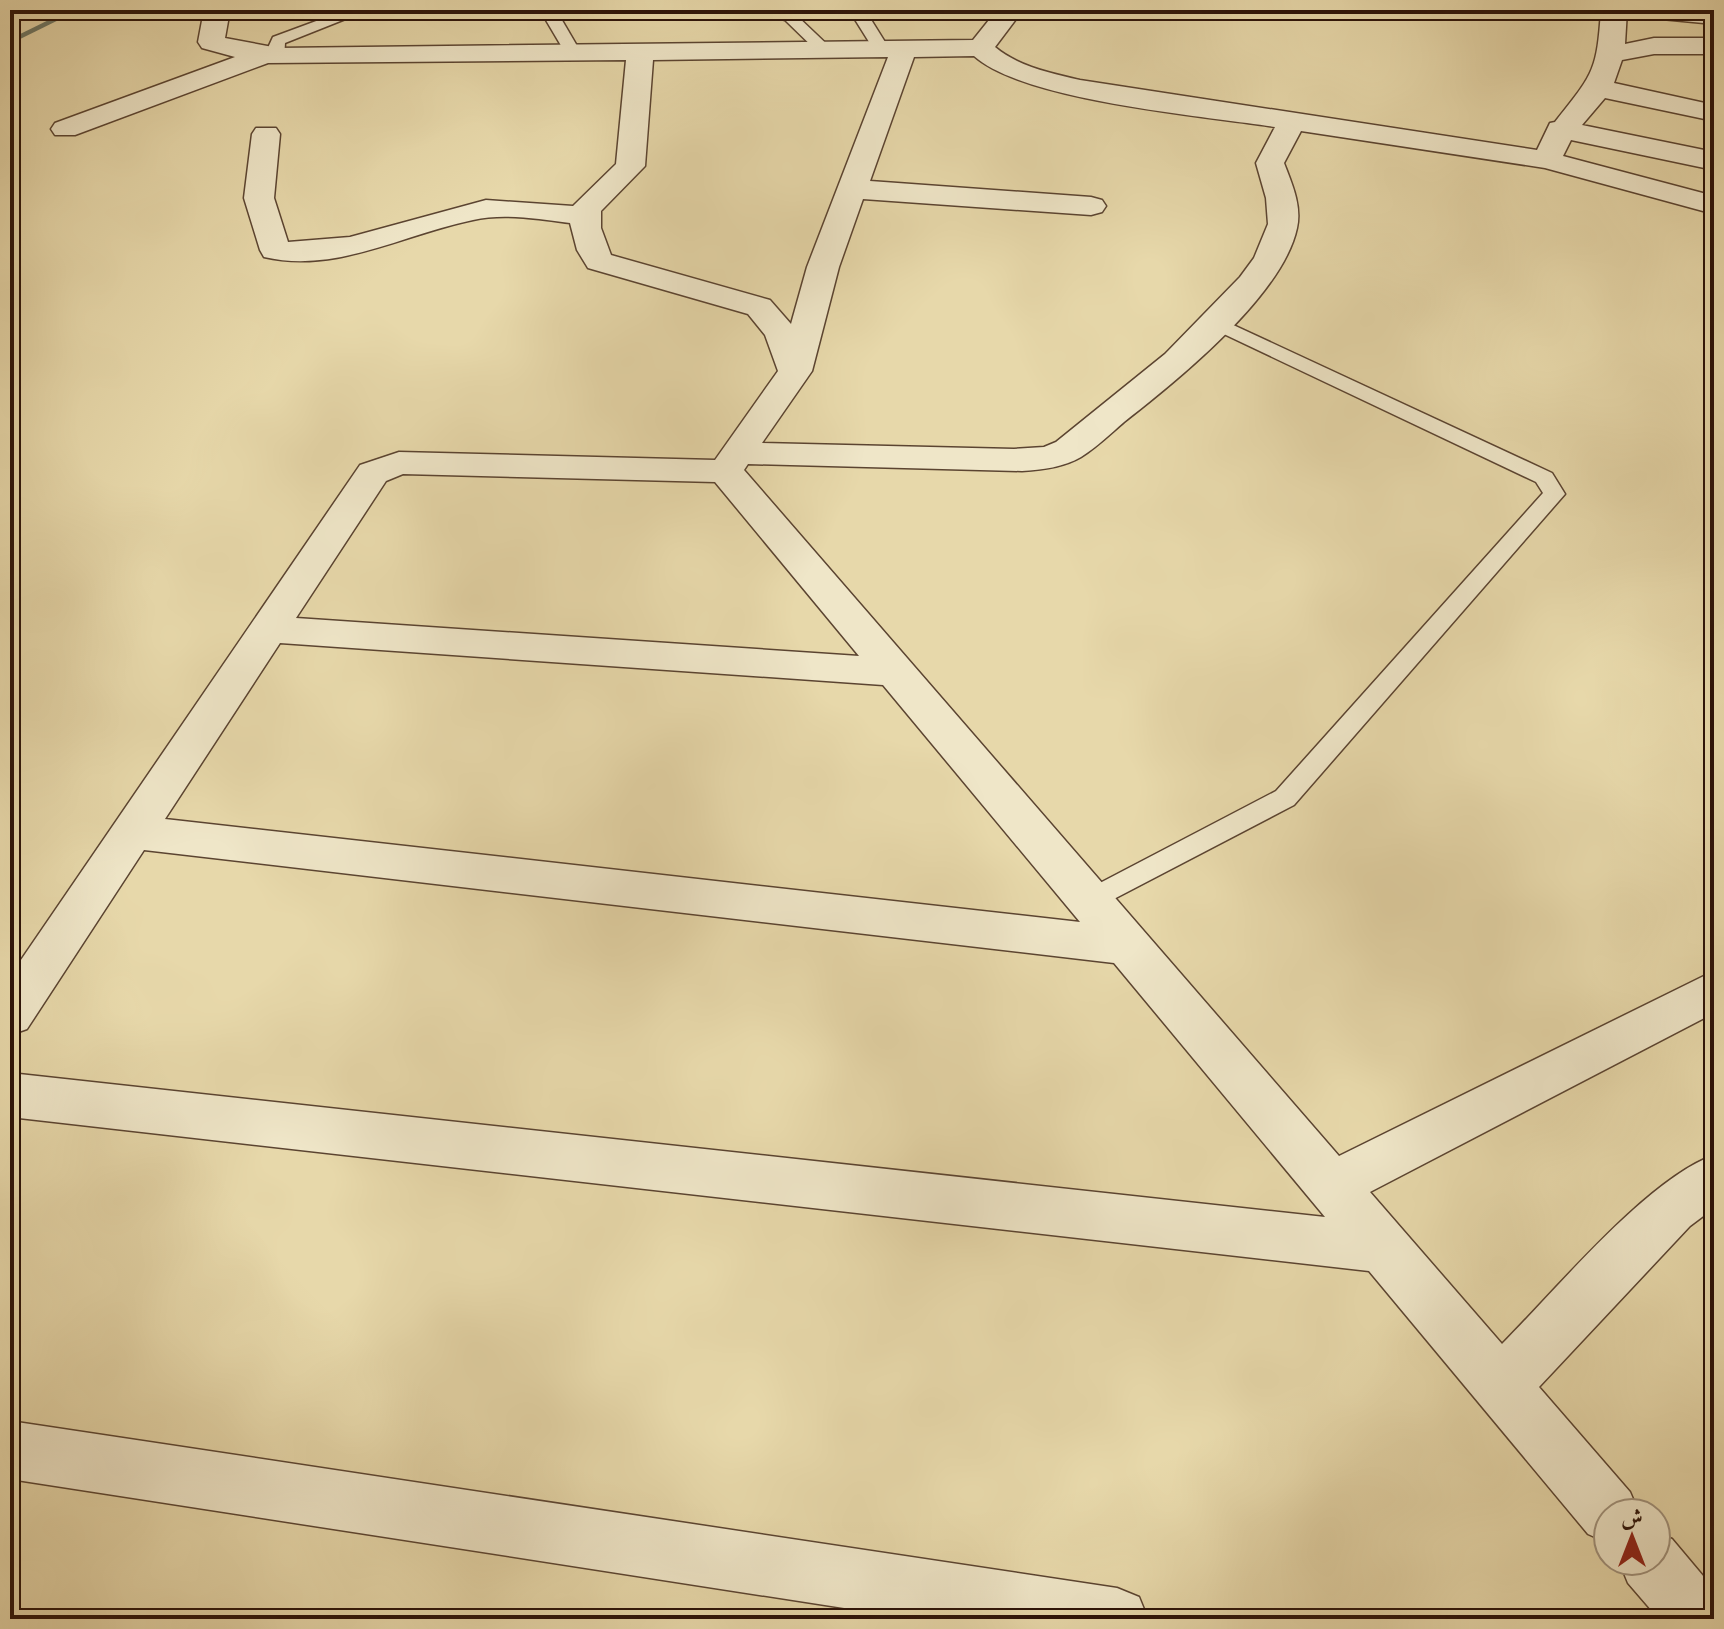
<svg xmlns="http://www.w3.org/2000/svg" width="1724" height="1629" viewBox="0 0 1724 1629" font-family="'IM FELL French Canon',Amiri,serif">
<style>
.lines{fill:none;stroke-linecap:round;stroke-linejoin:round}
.stream{fill:#6d7866;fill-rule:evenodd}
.service-casing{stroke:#5b4431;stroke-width:3}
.minor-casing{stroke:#5b4431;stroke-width:3}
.service{fill:#efe6c8;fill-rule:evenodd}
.minor{fill:#efe6c8;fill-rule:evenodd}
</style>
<rect width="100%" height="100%" fill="#e7d8aa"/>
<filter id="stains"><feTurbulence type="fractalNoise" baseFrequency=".0025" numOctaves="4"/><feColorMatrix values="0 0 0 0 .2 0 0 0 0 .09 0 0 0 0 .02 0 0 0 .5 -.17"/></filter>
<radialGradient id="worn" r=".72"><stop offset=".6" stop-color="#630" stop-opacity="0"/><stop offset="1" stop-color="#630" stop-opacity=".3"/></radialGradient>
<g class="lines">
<path class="stream" d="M69,10h10l-69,34v-5z"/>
<g class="service-casing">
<g id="service">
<path d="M346,10h22l-83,33 -1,16 -14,-3 -3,-6 6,-13z"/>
<path d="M540,10h16l24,41 -2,3h-12z"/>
<path d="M748,10l47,4 40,38 -14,3 -36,-35z"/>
<path d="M849,10h16l25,40 -2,3h-12z"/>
<path d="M1216,317l336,156 13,21 -271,311 -207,108 -10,-4 -4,-7 4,-7 199,-104 267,-298 -7,-11 -327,-155 -3,-4z"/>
</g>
</g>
<g class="minor-casing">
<g id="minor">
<path d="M204,10h26l-5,28 53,10 695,-8 24,-30h26l-28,37c24,20 56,26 85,33l457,70 13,-27 5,-1c38,-48 42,-50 46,-112h26l-2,34 29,-6h60v16h-60l-32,6 -8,23 100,22v16l-109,-23 -23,27 132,27v18l-143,-30 -8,16 151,40v18l-169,-46 -244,-37 -17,32c8,21 18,43 13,65 -14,67 -120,153 -173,194 -14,12 -27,25 -43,35 -17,10 -39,13 -59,14l-274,-7 -4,6 595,686 375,-185v42l-344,179 132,152c54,-54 144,-164 212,-189v53l-24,18 -151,161 91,105 9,21h-31v30l-20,-9 -219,-263 -1359,-154v-44l1315,144 -211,-254 -970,-113 -117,179 -17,6v-59l350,-511 39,-13 316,8 63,-89 -13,-36 -17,-21 -160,-46 -11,-18 -7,-27c-32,-4 -66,-10 -97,-3 -69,14 -137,54 -209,37l-4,-7 -16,-52 8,-64 4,-6h20l4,6 -6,64 14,44 62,-5 136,-37 87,6 43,-42 10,-104 -358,3 -193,72h-20l-4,-6 4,-6 180,-66 -33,-9 -4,-6zM974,56c50,45 230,60 301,71l-19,36 10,35 2,26 -14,34 -14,19 -75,77 -109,88 -12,5 -30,2 -252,-6 50,-72 27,-104 24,-68 228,16 11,-3 4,-6 -4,-6 -11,-3 -221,-16 44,-124zM888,57l-81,210 -16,57 -21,-24 -159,-45 -10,-27v-17l44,-45 8,-106zM403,474l312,8 144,174 -563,-38 90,-137zM280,643l603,42 197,237 -915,-103z"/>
<path d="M1638,10h76v14l-63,-6z"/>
<path d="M10,1421l1107,167 22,9 9,22h-233l-905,-140z"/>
<path d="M1656,1533l16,6 42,50v30h-55l-31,-36 -9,-22h37z"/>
</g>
</g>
<use href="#service" class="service"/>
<use href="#minor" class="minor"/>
</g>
<rect width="1724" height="1629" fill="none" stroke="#e7d8aa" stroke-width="40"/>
<rect x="12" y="12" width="1700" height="1605" fill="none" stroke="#2c1309" stroke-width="4"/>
<rect x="20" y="20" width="1684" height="1589" fill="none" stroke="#2c1309" stroke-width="2"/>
<g transform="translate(1632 1537)"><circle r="38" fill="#efe6c8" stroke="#a1927c" stroke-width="2"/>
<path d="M0-6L14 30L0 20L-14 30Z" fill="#8f2418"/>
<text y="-12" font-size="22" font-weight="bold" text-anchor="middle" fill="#2c1309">ش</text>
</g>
<rect width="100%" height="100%" filter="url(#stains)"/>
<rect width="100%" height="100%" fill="url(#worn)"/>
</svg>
